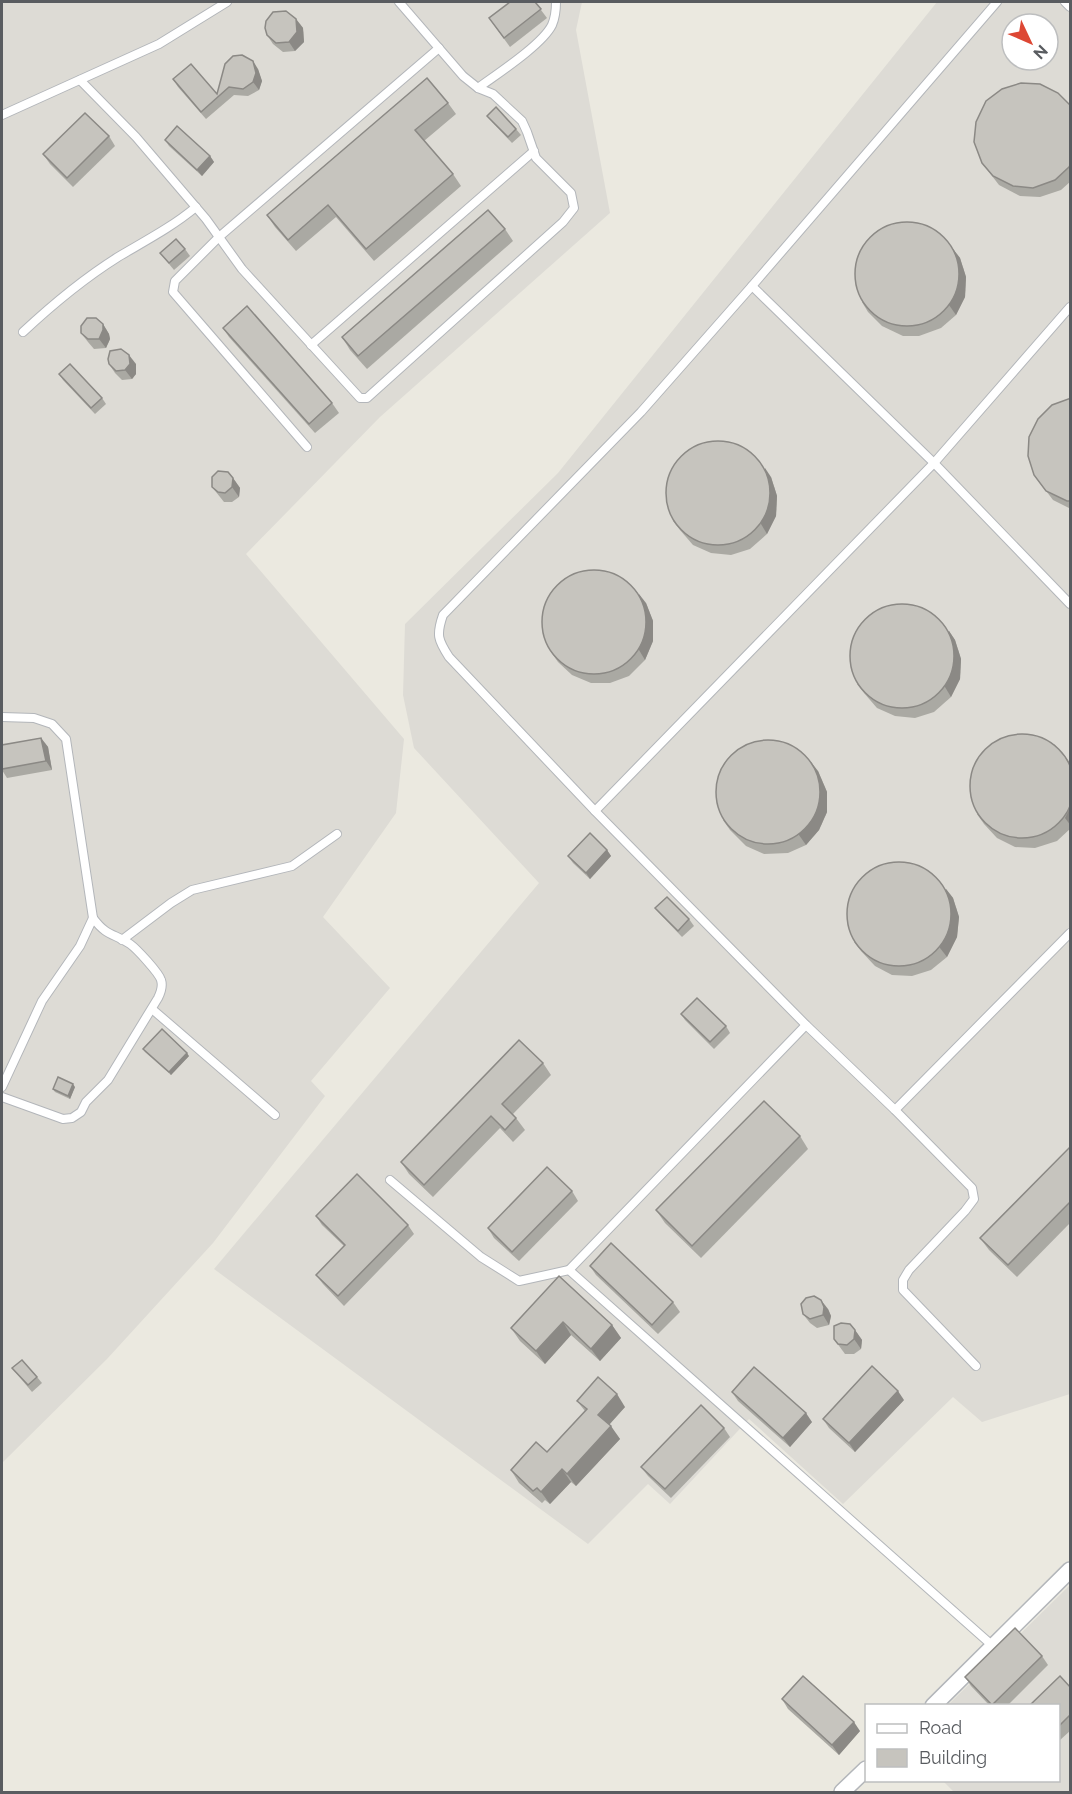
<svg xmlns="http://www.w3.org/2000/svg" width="1072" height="1794" viewBox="0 0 1072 1794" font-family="Raleway,sans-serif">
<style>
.industrial{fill:#dddbd5;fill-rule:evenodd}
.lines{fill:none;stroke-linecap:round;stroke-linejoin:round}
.service-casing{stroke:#b3b6ba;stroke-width:10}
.minor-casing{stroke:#b3b6ba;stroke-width:18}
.service{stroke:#fff;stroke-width:8}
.minor{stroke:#fff;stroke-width:15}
.wall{fill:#aaa9a3}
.shaded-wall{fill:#8b8985}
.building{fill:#c6c4be;stroke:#8b8985;stroke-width:1.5}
</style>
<rect width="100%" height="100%" fill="#ebe9e0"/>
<g class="industrial">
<path d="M2,2h580l-6,28 34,183 -230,204 -134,137 158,185 -8,74 -73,104 67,71 -79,93 14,15 -112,147 -106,116 -105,104z"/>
<path d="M937,2h133v1392l-88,28 -29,-25 -110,107 -94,-85 -79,85 -22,-20 -60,60 -374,-275 325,-386 -125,-135 -11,-53 2,-71 153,-151zM1012,24h36v36h-36z"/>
<path d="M1070,1585v207h-116l-11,-11 115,-1v-74l-110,-1z"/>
</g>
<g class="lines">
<g class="service-casing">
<g id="service">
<path d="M1065,2l5,5"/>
<path d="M80,80l56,57 70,82 36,50 118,129h7l196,-176 11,-14 -3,-15 -35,-35 -9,-26 -5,-11 -29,-27 -15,-6 -15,-12 -64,-74"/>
<path d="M478,88c19,-14 64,-43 74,-63 3,-7 4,-16 4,-23"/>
<path d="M2,115l157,-71 68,-42"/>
<path d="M752,286l182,177 136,141"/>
<path d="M23,332c30,-28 60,-53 95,-75 27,-16 54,-30 78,-50"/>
<path d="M311,345l223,-194"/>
<path d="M307,447l-134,-155 2,-11 44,-44 220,-189"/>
<path d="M2,717l32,1 18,6 14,15 27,179c14,19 21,15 37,26 7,5 29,29 31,36 2,6 0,12 -3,18l-50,82 -22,22 -5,10 -9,6 -9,1 -61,-22"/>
<path d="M595,811l339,-348 136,-156"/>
<path d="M122,940l49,-37 21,-13 100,-24 45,-32"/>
<path d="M152,1009l123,106"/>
<path d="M2,1087l40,-86 38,-55 13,-28"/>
<path d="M895,1110l175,-177"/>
<path d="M390,1180l91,77 38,24 50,-11 425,377"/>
<path d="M569,1270l237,-245"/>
<path d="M976,1366l-73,-76v-10l6,-10 56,-59 9,-12 -2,-11 -77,-78 -89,-85 -211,-214 -146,-154c-11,-17 -13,-22 -6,-42l198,-203 111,-126 245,-284"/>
</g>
</g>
<g class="minor-casing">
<g id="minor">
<path d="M933,1706l137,-136"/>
<path d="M842,1792l24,-23"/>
</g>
</g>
<use href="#service" class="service"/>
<use href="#minor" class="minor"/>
</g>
<g class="wall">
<path d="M535,2l12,16 -37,29 -21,-29z"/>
<path d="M296,19l7,9 1,14 -9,9 -12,1 -10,-8 -6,-9z"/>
<path d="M258,69l4,12 -3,9 -11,6 -14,-1 -28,24 -28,-32 -5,-8 44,15z"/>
<path d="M448,103l8,11 -32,27 29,33 8,12 -87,75 -38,-44 -40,34 -21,-24 -8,-12z"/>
<path d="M1071,106v75l-10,9 -21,7 -20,-1 -21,-11 -17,-22z"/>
<path d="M487,116l29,13 5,6 -9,8 -20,-21z"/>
<path d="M109,136l6,10 -42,41 -23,-23 -7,-10z"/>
<path d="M165,140l45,16 4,6 -12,14 -33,-30z"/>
<path d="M505,229l8,12 -146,128 -17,-19 -8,-13z"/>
<path d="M185,249l5,7 -16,14 -14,-17z"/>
<path d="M953,249l7,9 6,19 -1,20 -9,18 -15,13 -22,8h-16l-21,-10 -14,-14 -6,-10z"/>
<path d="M103,324l6,10 1,5 -4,9 -12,1 -6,-7 -7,-9z"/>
<path d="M223,328l109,75 7,10 -24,20 -86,-96z"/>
<path d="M109,364h27v10l-4,5 -10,1 -7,-7z"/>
<path d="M59,374l43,24 4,6 -11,10 -32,-34z"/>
<path d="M1071,398v111l-18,-9 -19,-25z"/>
<path d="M771,477l6,19 -1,20 -9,18 -17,15 -19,6 -20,-2 -18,-8 -13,-15 -7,-9z"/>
<path d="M233,478l7,10 -1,9 -7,5h-8l-12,-15z"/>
<path d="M646,603l7,18v20l-8,19 -16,16 -19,7h-19l-19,-8 -14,-13 -7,-10z"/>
<path d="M949,631l6,9 6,19 -1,20 -9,18 -17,15 -19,6 -20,-2 -18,-8 -13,-15 -7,-9z"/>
<path d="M41,738l7,9 4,23 -45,8 -5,-8v-25z"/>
<path d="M1054,744l17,20v64l-14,13 -22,7 -20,-1 -18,-9 -13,-14 -7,-10z"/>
<path d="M818,771l9,21v20l-8,18 -13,15 -18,8 -24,1 -18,-8 -16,-16 -7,-10z"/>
<path d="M607,850l4,6 -21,23 -17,-16 -5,-7z"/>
<path d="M946,889l7,9 6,19 -2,20 -10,20 -16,13 -19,6 -20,-1 -17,-9 -14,-15 -7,-9z"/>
<path d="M655,908l34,11 5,7 -12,11 -22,-23z"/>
<path d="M681,1014l45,12 4,7 -16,16 -29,-29z"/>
<path d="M143,1049l46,7 -18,19 -26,-23z"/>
<path d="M543,1063l8,12 -38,39 12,16 -12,12 -13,-14 -67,69 -24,-23 -8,-12z"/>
<path d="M75,1087l-5,12 -15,-7 -2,-3z"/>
<path d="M800,1136l8,13 -107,109 -36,-35 -9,-13z"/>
<path d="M1071,1146v76l-54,55 -28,-27 -9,-12z"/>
<path d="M572,1191l6,10 -59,60 -25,-23 -6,-10z"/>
<path d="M316,1216l92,9 6,9 -70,72 -21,-22 -7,-9 28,-29 -22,-21z"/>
<path d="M590,1266l83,36 7,10 -22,22 -62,-59z"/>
<path d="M559,1276l53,49 9,13 -21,23 -29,-26 -26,29 -25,-23 -9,-13z"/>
<path d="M828,1309l3,7 -2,9 -12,3 -7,-5 -7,-9z"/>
<path d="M855,1330l7,10 -1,9 -7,5h-9l-11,-15z"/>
<path d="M12,1368l25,9 5,6 -10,9z"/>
<path d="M732,1392l80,30 -22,25 -52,-46z"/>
<path d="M904,1400l-49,52 -26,-24 -6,-9z"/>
<path d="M577,1401l48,6 -16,18 11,14 -44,47 -5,-4 -21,22 -5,-4 -3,3 -23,-20 -8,-13 36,-18 38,-41z"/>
<path d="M724,1428l6,9 -59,61 -23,-22 -7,-9z"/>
<path d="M1042,1656l6,9 -41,41h-17l-19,-20 -6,-9z"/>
<path d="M1071,1688v42l-12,11v-35z"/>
<path d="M782,1699l78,32 -21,24 -51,-46z"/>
</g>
<g class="shaded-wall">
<path d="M296,19l7,9 1,14 -9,9 -6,-9z"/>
<path d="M253,61l5,8 4,12 -3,9 -6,-8z"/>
<path d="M210,156l4,6 -12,14 -5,-6z"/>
<path d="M953,249l7,9 6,19 -1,20 -9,18 -7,-10z"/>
<path d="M103,324l6,10 1,5 -4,9 -7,-9z"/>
<path d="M129,355l7,9v10l-4,5 -7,-9z"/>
<path d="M765,468l6,9 6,19 -1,20 -9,18 -6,-10z"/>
<path d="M233,478l7,10 -1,9 -7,-10z"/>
<path d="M639,594l7,9 7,18v20l-8,19 -6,-10z"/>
<path d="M949,631l6,9 6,19 -1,20 -9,18 -6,-10z"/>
<path d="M41,738l7,9 4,23 -6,-9z"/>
<path d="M811,762l7,9 9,21v20l-8,18 -13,15 -7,-10z"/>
<path d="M1071,806v20l-6,-8z"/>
<path d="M607,850l4,6 -21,23 -4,-6z"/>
<path d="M946,889l7,9 6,19 -2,20 -10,20 -7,-9z"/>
<path d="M187,1053l2,3 -18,19 -2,-3z"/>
<path d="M73,1084l2,3 -5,12 -2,-3z"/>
<path d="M821,1300l7,9 3,7 -2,9 -6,-10z"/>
<path d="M563,1322l8,13 -26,29 -9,-13z"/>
<path d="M612,1325l9,13 -21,23 -9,-12z"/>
<path d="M855,1330l7,10 -1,9 -7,-10z"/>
<path d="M898,1391l6,9 -49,52 -6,-9z"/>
<path d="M617,1394l8,13 -18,20 -9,-12z"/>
<path d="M806,1413l6,9 -22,25 -7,-9z"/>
<path d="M611,1426l9,13 -44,47 -9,-12z"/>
<path d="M562,1469l9,13 -21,22 -9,-12z"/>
<path d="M854,1722l6,9 -21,24 -7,-10z"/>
</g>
<g class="building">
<path d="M510,2h25l6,7 -37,29 -15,-20z"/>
<path d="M286,11l10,8 1,13 -8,10 -13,1 -9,-8 -2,-7 1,-7 7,-9z"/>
<path d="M242,55l11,6 3,12 -3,9 -10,7 -14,-2 -28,25 -28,-33 18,-15 26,30 8,-30 8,-8z"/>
<path d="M427,78l21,25 -33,27 38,44 -87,75 -38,-44 -40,35 -21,-25z"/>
<path d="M1021,83l19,1 18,9 13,13v58l-2,3 -14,13 -22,8 -20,-2 -20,-10 -11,-13 -8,-21 2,-20 10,-21 16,-12z"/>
<path d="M496,107l20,22 -8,8 -21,-21z"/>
<path d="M85,113l24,23 -42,42 -24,-24z"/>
<path d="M177,126l33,30 -13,14 -32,-30z"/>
<path d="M488,210l17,19 -147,127 -16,-19z"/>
<circle cx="907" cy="274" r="52"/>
<path d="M176,239l9,10 -16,14 -9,-10z"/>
<path d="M247,306l85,97 -23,21 -86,-96z"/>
<path d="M87,318h9l7,6v6l-4,9h-11l-7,-6v-7z"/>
<path d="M121,349l8,6 1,9 -5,6 -9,1 -7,-7 -1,-5 2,-8z"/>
<path d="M70,364l32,34 -11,10 -32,-34z"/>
<path d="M1071,398v103h-4l-21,-10 -12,-16 -6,-19 1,-19 9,-18 14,-14z"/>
<circle cx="718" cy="493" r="52"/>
<path d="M218,471l10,1 5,6 -1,9 -7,6 -7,-1 -6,-5v-10z"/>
<circle cx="594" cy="622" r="52"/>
<circle cx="902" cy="656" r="52"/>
<circle cx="1022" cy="786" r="52"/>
<path d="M41,738l5,23 -44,8v-24z"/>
<circle cx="768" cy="792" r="52"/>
<path d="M590,833l17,17 -21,23 -18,-17z"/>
<circle cx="899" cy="914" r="52"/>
<path d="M667,897l22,22 -11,12 -23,-23z"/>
<path d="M697,998l29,28 -16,16 -29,-28z"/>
<path d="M162,1029l25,24 -18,19 -26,-23z"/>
<path d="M519,1040l24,23 -41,41 14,14 -11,12 -14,-14 -67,69 -23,-23z"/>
<path d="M58,1077l15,7 -5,12 -15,-7z"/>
<path d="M764,1101l36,35 -108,110 -36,-36z"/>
<path d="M1071,1146v55l-63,64 -28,-27z"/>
<path d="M547,1167l25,24 -60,61 -24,-24z"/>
<path d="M357,1174l51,51 -70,71 -22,-21 29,-30 -29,-29z"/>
<path d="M611,1243l62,59 -21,23 -62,-59z"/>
<path d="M559,1276l53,49 -21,24 -28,-27 -27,29 -25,-23z"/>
<path d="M814,1296l7,4 3,7 -1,8 -13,4 -7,-5 -2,-10 5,-6z"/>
<path d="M841,1323l9,1 5,6 -1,9 -7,6 -9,-1 -4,-5v-13z"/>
<path d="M22,1360l15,17 -9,8 -16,-17z"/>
<path d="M872,1366l26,25 -49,52 -26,-24z"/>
<path d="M754,1367l52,46 -23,25 -51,-46z"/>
<path d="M598,1377l19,17 -19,21 13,11 -44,48 -5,-5 -21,23 -4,-4 -4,3 -22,-21 25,-28 11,10 40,-43 -10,-8z"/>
<path d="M701,1405l23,23 -59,61 -24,-22z"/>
<path d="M1015,1628l27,28 -50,49 -27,-28z"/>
<path d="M803,1676l51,46 -22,23 -50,-46z"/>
<path d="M1060,1676l11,12v26l-12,12v-20h-30z"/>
</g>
<rect width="1072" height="1794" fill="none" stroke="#595c60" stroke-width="6"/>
<rect x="865" y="1704" width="195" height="78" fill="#ffffff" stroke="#bdbebf" stroke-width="1.5"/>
<rect x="877" y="1724" width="30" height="9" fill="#ffffff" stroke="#bdbebf" stroke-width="1.5"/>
<text x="919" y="1734" font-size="18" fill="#595c60">Road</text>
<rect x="877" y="1749" width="30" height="18" fill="#c6c4be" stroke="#bdbebf" stroke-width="1.5"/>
<text x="919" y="1764" font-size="18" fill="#595c60">Building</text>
<g transform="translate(1030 42) rotate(134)"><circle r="28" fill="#ffffff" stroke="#bdbebf" stroke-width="1.5"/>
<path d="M0-4.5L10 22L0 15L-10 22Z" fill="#dd4734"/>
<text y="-9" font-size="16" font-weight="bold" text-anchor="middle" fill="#595c60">N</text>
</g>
</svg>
